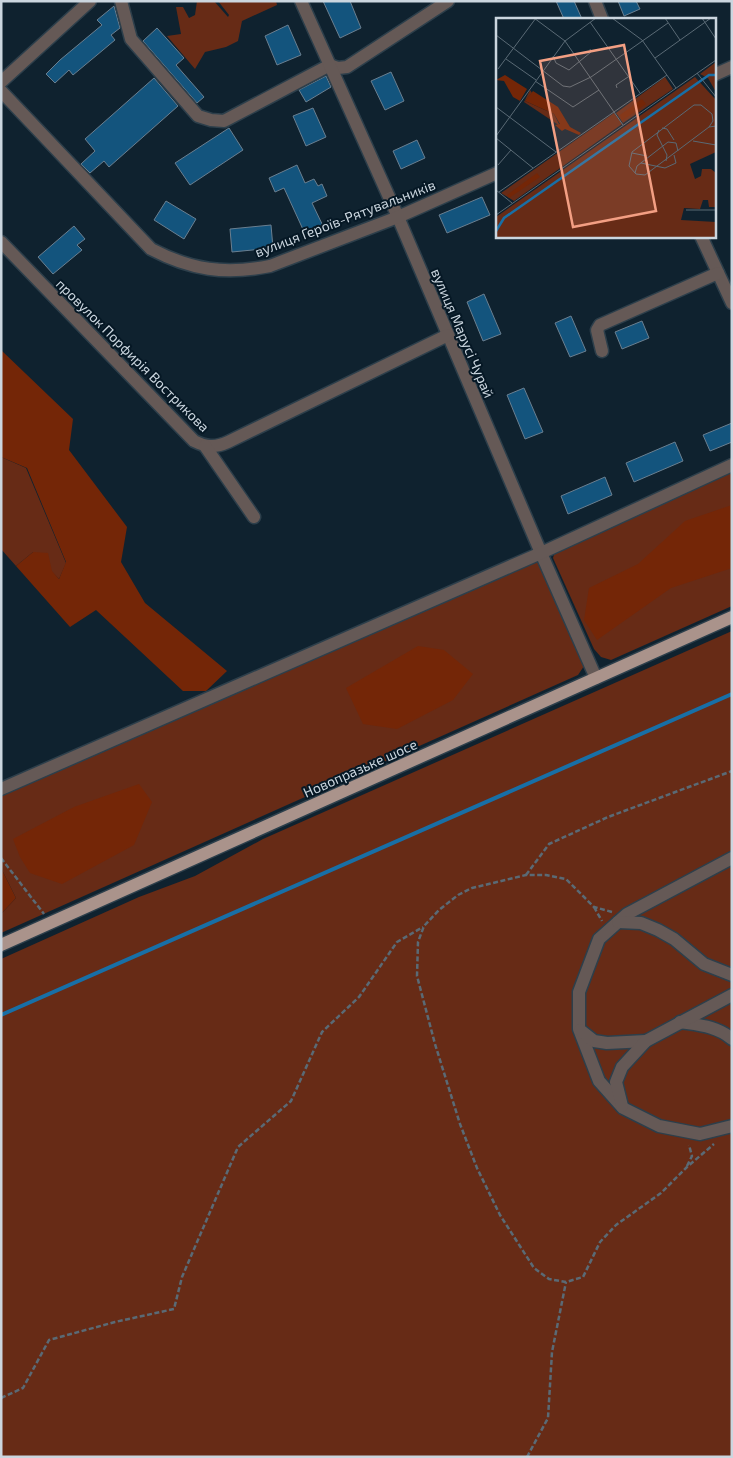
<svg xmlns="http://www.w3.org/2000/svg" width="733" height="1458" viewBox="0 0 733 1458" font-family="'Exo 2',sans-serif">
<style>
.green{fill:#672b16}
.forest{fill:#742607}
.lines{fill:none;stroke-linecap:round;stroke-linejoin:round}
.stream{stroke:#186fa6;stroke-width:4}
.building{fill:#13547d;stroke:#6a7f90}
.minor-casing{stroke:#2d3f4b;stroke-width:15}
.major-casing{stroke:#2d3f4b;stroke-width:15}
.path{stroke:#5a6a75;stroke-width:2.5;stroke-dasharray:5 2.5;stroke-linecap:butt}
.minor{stroke:#655956;stroke-width:12}
.major{stroke:#aa938b;stroke-width:12}
.labels{text-anchor:middle;dominant-baseline:central;stroke-width:4;stroke-linejoin:round;paint-order:stroke}
.street-label{font-size:14px;fill:#cbd6df;stroke:#061825}
.inset-river{fill:none;stroke:#186fa6;stroke-width:2.5}
.inset-road{fill:none;stroke:#5a6a75;stroke-width:1}
.view{fill:#f39f83;fill-opacity:0.15;stroke:#f39f83;stroke-width:2.5}
.inset-edge{fill:none;stroke:#cbd6df;stroke-width:2.5}
</style>
<rect width="100%" height="100%" fill="#0f222f"/>
<g class="green">
<path d="M197,1h17l14,16 1,-2 -11,-14h58l1,4 -35,16 -4,20 -12,6 -21,5 -10,17 -28,-33 14,-2 -5,-27h7l6,11 6,-3z"/>
<path d="M1,457l25,11 40,95 -7,16 -26,-27 -17,14 -15,-17z"/>
<path d="M732,469v137l-121,54 -10,-3 -7,-8 -41,-91 3,-10z"/>
<path d="M539,559l47,104 -8,12 -577,258v-19l15,-16 -15,-30v-75z"/>
<path d="M732,631v826h-731v-498l138,-62 56,-21 68,-37z"/>
</g>
<g class="forest">
<path d="M1,350l72,69 -4,31 58,77 -6,35 24,41 82,68 -21,20h-23l-87,-81 -26,17 -54,-61 17,-14 15,1 4,18 7,8 7,-17 -39,-94 -26,-11z"/>
<path d="M732,505v63l-61,20 -74,52 -13,-20 5,-32 49,-24 47,-43z"/>
<path d="M418,646l26,4 29,24 -20,26 -56,29 -34,-5 -17,-36z"/>
<path d="M139,784l13,18 -18,43 -72,39 -32,-11 -10,-16 -7,-18 61,-32z"/>
<path d="M1,868l15,30 -15,16z"/>
</g>
<g class="lines">
<path class="stream" d="M1,1015l731,-321"/>
</g>
<g class="building">
<path d="M323,1h27l11,27 -21,10z"/>
<path d="M556,1h18l8,18h-18z"/>
<path d="M618,1h18l4,8 -16,7z"/>
<path d="M114,6l6,22 -9,7 4,5 -42,35 -4,-5 -14,13 -9,-9 14,-14 42,-35 -5,-5z"/>
<path d="M288,25l13,30 -24,10 -12,-29z"/>
<path d="M157,28l27,30 -8,7 28,32 -7,6 -54,-62z"/>
<path d="M391,72l13,29 -19,9 -14,-29z"/>
<path d="M326,76l5,11 -25,15 -7,-12z"/>
<path d="M154,78l24,28 -69,61 -5,-6 -14,12 -9,-9 14,-13 -10,-12z"/>
<path d="M313,108l13,29 -20,9 -13,-30z"/>
<path d="M229,128l14,22 -53,35 -15,-22z"/>
<path d="M417,140l8,18 -24,11 -8,-18z"/>
<path d="M297,165l8,18 9,-4 4,7 4,-2 5,12 -15,7 12,25 -18,8 -22,-48 -9,4 -6,-14z"/>
<path d="M482,197l8,18 -43,18 -8,-18z"/>
<path d="M166,201l30,18 -12,20 -30,-19z"/>
<path d="M271,225l2,23 -41,4 -2,-23z"/>
<path d="M74,226l11,13 -8,6 5,5 -29,24 -15,-17z"/>
<path d="M484,294l17,40 -18,7 -16,-39z"/>
<path d="M571,316l15,35 -16,6 -15,-34z"/>
<path d="M642,321l7,17 -27,11 -7,-17z"/>
<path d="M524,388l19,44 -18,7 -18,-44z"/>
<path d="M732,423v19l-22,9 -7,-16z"/>
<path d="M675,442l8,19 -49,21 -8,-19z"/>
<path d="M605,477l7,18 -44,19 -7,-18z"/>
</g>
<g class="lines">
<g class="minor-casing">
<g id="minor">
<path d="M121,1l10,38 67,77 13,4 13,1 106,-56 8,3 9,-1 101,-66"/>
<path d="M301,1l97,216 143,336 55,125"/>
<path d="M595,1l7,18"/>
<path d="M714,75l18,-8"/>
<path d="M1,82l89,-81"/>
<path d="M1,91l150,158c40,21 74,26 119,17l128,-49 99,-44"/>
<path d="M701,236l31,67"/>
<path d="M1,242l193,199c12,6 21,7 34,1l220,-107"/>
<path d="M602,351l-5,-21 3,-5 118,-52"/>
<path d="M205,446l49,71"/>
<path d="M1,789l540,-236 191,-88"/>
<path d="M732,858l-105,56 -28,25 -20,53v37l20,52 24,27 36,18 41,8 32,-8"/>
<path d="M618,922l23,1 17,7 16,9 30,25 28,11"/>
<path d="M680,1022c19,3 37,4 52,17"/>
<path d="M580,1030l14,11 13,2 39,-2"/>
<path d="M622,1106l-6,-24 6,-15 24,-26 86,-46"/>
</g>
</g>
<g class="major-casing">
<path id="major" d="M1,945l731,-328"/>
</g>
<g class="path">
<path d="M1,858l43,56"/>
<path d="M526,875l23,-31 59,-27 124,-46"/>
<path d="M594,907l8,14"/>
<path d="M612,912l-18,-5 -28,-28 -20,-4h-20l-54,13 -14,7 -19,15 -15,16 -6,16 -1,34 18,68 25,80 17,44 23,47 34,53 15,11 17,3 17,-5 17,-35 16,-17 45,-32 26,-26 27,-23"/>
<path d="M687,1166l5,-10 -3,-11"/>
<path d="M1,1398l22,-10 26,-48 66,-18 59,-13 8,-32 56,-130 53,-46 31,-69 37,-35 38,-55 26,-15"/>
<path d="M527,1457l21,-39 4,-66 14,-70"/>
</g>
<use href="#minor" class="minor"/>
<use href="#major" class="major"/>
</g>
<g class="labels">
<g class="street-label">
<text transform="translate(345 218) rotate(-21)">вулиця Героїв-Рятувальників</text>
<text transform="translate(463 333) rotate(67)">вулиця Марусі Чурай</text>
<text transform="translate(133 355) rotate(45)">провулок Порфирія Вострикова</text>
<text transform="translate(360 768) rotate(-24)">Новопразьке шосе</text>
</g>
</g>
<g transform="translate(496 18)">
<rect width="220" height="220" fill="#0f222f"/>
<path d="M220,44l-1,24 1,6 -8,-14 -8,-4zM169,59l8,12 -50,34 -7,-10zM199,59l21,23v52l-26,12 5,15 6,-3 1,-7h9l5,4v34h-7l-1,-7h-5l-3,9 -16,-1 -3,12 35,2v16l-220,-1v-20zM34,72l2,3 -7,8 29,13 6,12 -36,-24zM118,95l8,11 -108,77 -13,-8z" fill="#672b16"/>
<path d="M9,57l22,14 -7,12 -7,-4 -9,-16 -8,-1zM37,73l25,16 12,20 11,6 -2,2 -14,-6 -3,2 -7,-6 5,-1 -6,-10 -29,-13zM146,81l4,5 -24,17 -2,-6zM41,155l3,4 -31,21 -2,-3z" fill="#742607"/>
<path class="inset-river" d="M0,213l8,-13 205,-143h7"/>
<path class="inset-road" d="M38,0l31,23 58,84M116,0l30,22 34,48M169,0l15,22M206,0l14,21M94,4l50,71M0,17l67,51 7,1 21,-10 77,-54M57,38l3,7 13,7 22,-18 -1,-3M159,40l56,-40M10,41l30,21M2,51l38,-51M201,55l19,24M39,63l38,26 26,-17M121,70l-1,-3 12,-8M0,89l60,45M213,109l4,-6 -1,-7 -11,-9h-7l-62,47 -3,14 7,8 9,1 64,-48 7,-1M166,110l5,1 7,11M163,112l-2,5 10,20 -1,6M0,118l69,-95 31,-23M0,120l37,30M197,123l23,4M136,135l15,3M145,145l24,5 11,-5 -2,-8M2,147l13,-15M139,155l2,-7 31,-24 8,1 2,8M0,172l16,13M3,174l168,-117M190,192h30M0,197l220,-155"/>
<path class="view" d="M128,27l32,166 -83,16 -33,-166z"/>
<rect width="220" height="220" class="inset-edge"/>
</g>
<rect width="733" height="1458" fill="none" stroke="#cbd6df" stroke-width="5"/>
</svg>
